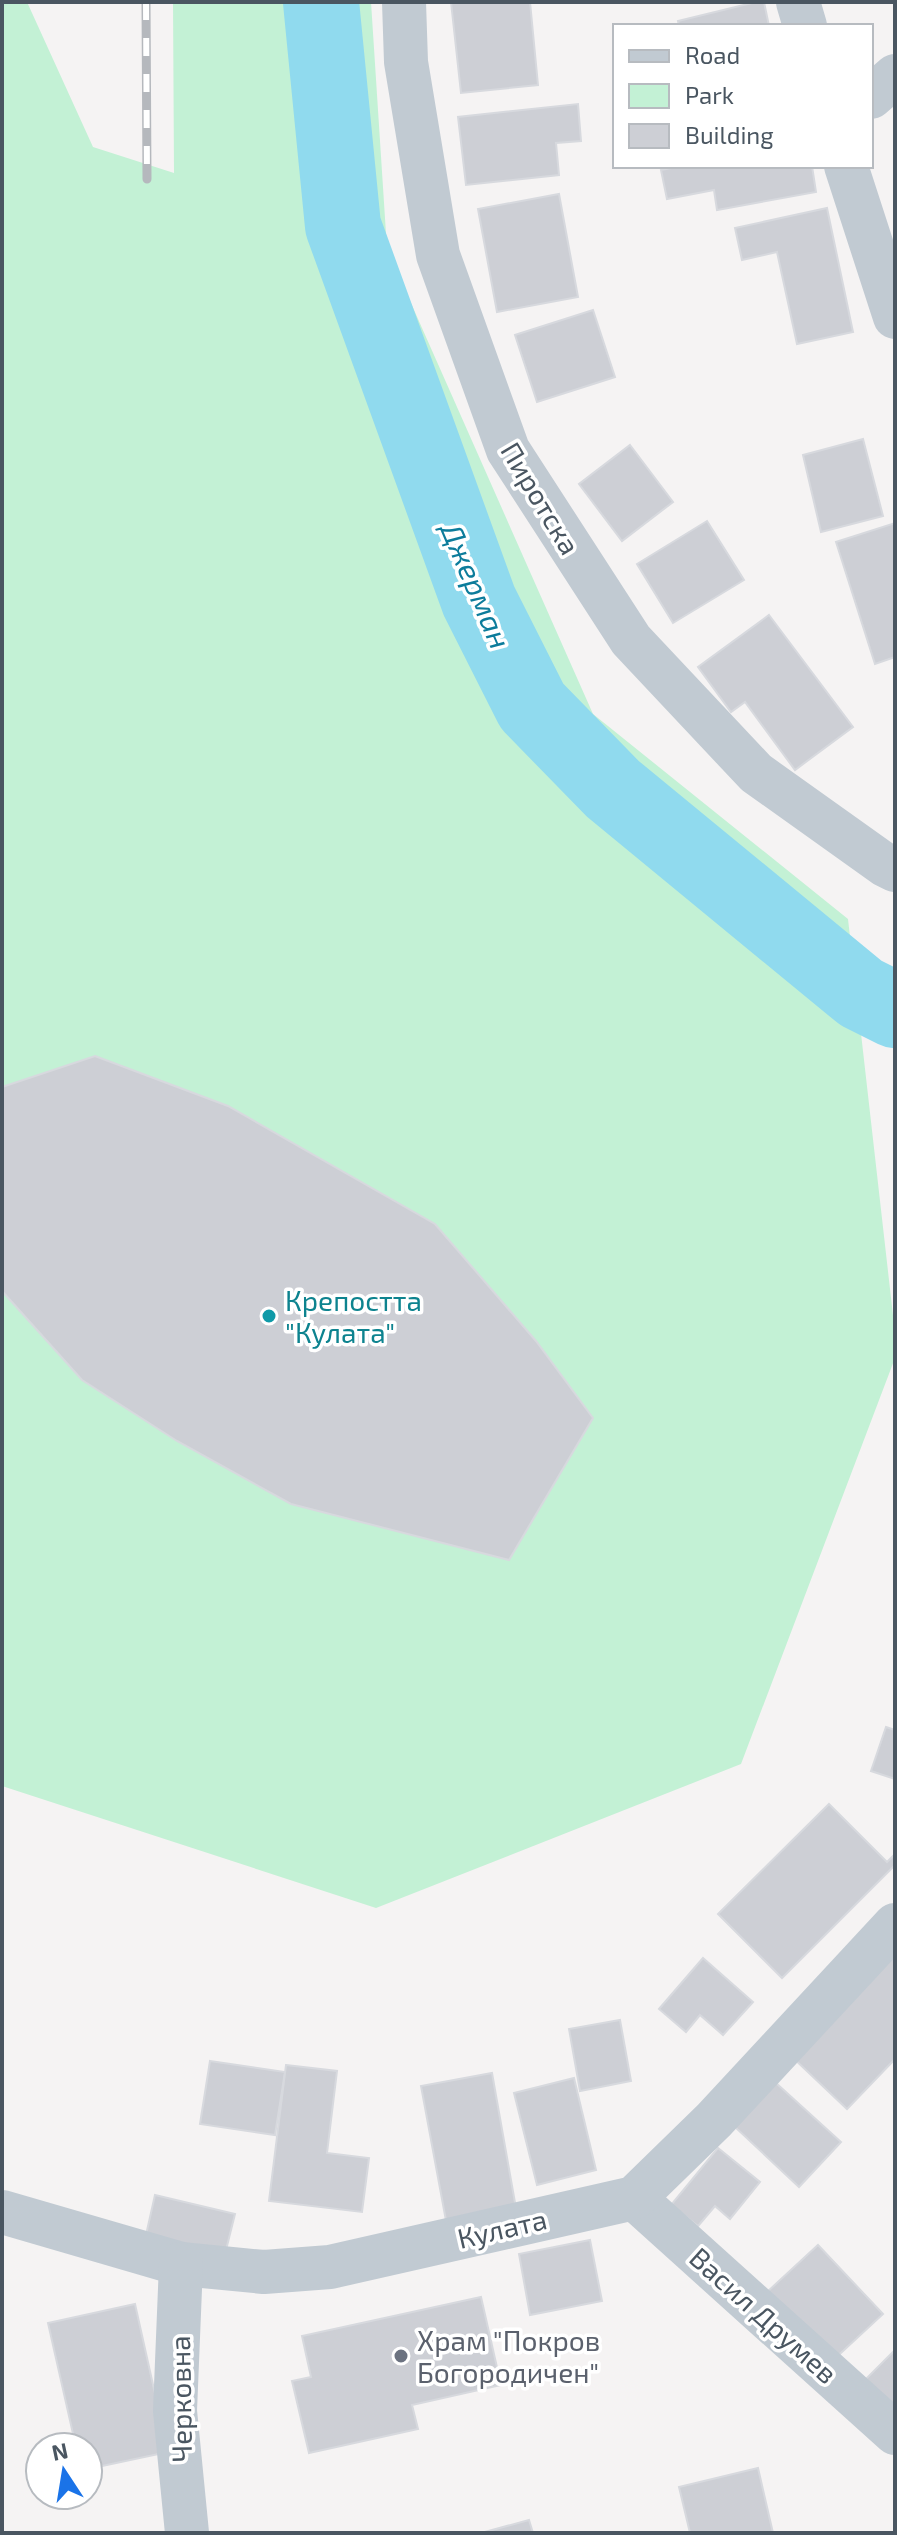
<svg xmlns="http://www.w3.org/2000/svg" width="897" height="2535" viewBox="0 0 897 2535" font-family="'Exo 2',sans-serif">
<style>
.green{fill:#c3f1d5}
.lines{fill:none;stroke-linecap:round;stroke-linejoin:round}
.river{stroke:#90daee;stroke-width:76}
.building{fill:#cdcfd5;stroke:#d7d9de;stroke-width:2}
.minor{stroke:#c1cad2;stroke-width:44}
.rail-casing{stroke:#b5b8bd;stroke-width:9}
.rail{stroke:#fff;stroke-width:6;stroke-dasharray:18;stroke-linecap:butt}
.culture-dot{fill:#0f9aa8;stroke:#fff;stroke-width:3}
.worship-dot{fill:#6b7280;stroke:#fff;stroke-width:3}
.labels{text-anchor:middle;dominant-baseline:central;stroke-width:7;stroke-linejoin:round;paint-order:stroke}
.street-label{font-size:28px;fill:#4a5661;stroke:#fff}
.culture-label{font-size:28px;fill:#0d838f;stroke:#fff;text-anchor:start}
.worship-label{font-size:28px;fill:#5b616d;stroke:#fff;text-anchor:start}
.water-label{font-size:30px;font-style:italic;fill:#0c7c9b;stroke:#fff}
</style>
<rect width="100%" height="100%" fill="#f5f3f3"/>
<path class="green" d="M2,2h25l66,145 81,26 -1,-171h198l16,247 206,465 255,205 47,414v25l-154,406 -365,144 -374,-122z"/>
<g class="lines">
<path class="river" d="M321,2l22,224 136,375 53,105 81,83 248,204 34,17"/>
</g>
<g class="building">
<path d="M451,2h79l8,83 -77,8z"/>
<path d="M756,2h8l5,24h-90l-1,-5z"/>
<path d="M578,104l3,37 -25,2 3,32 -93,10 -8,-68z"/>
<path d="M681,166h131l4,26 -99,18 -3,-20 -47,9 -6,-29z"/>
<path d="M559,194l19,103 -81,15 -19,-103z"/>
<path d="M827,208l26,124 -56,12 -20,-92 -35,8 -7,-32z"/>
<path d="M593,310l22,67 -78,25 -22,-67z"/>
<path d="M863,439l20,77 -62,16 -18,-77z"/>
<path d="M630,445l43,57 -51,39 -43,-57z"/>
<path d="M707,521l37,59 -71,43 -36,-59z"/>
<path d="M895,523v134l-20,7 -39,-122z"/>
<path d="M769,615l84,112 -58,43 -50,-68 -14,10 -33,-45z"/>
<path d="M95,1056l133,50 207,118 101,117 57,77 -84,142 -218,-56 -114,-63 -95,-61 -80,-89v-204z"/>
<path d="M886,1727l9,3v49l-24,-8z"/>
<path d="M829,1804l58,58 8,-8v11l-113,113 -64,-64z"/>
<path d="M895,1946v113l-48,50 -57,-54z"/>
<path d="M703,1958l50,44 -30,33 -23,-20 -14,17 -27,-23z"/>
<path d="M620,2020l11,61 -51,10 -11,-62z"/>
<path d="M210,2061l75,11 -10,63 -75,-11z"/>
<path d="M286,2065l51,6 -10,82 42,5 -7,54 -93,-11z"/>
<path d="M492,2073l25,141 -70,12 -26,-140z"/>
<path d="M574,2078l22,92 -59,15 -23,-92z"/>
<path d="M776,2083l65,59 -42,45 -64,-60z"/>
<path d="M718,2148l42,34 -30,37 -15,-13 -17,20 -27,-21z"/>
<path d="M155,2195l80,19 -10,40 -79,-19z"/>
<path d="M590,2240l12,61 -72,14 -11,-61z"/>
<path d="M818,2245l65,69 -52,48 -65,-69z"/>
<path d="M481,2297l20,88 -89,20 6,24 -109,24 -17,-72 19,-4 -9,-41z"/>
<path d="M135,2304l33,148 -80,17v-22h-12l-28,-124z"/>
<path d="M895,2350v62l-31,-31z"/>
<path d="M758,2468l15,65h-83l-11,-46z"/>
<path d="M529,2520l4,13h-52z"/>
</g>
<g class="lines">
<g class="minor">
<path d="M404,2l2,60 32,193 70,195 123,190 125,133 129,92 10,5"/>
<path d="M798,2l7,24"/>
<path d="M871,97l24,-21"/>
<path d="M846,166l49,151"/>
<path d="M634,2198l261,235"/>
<path d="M2,2212l179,52 83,8 66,-5 304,-69 80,-78 181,-195"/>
<path d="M181,2264l-6,147 12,122"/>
</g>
<g class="rail-casing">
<path id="rail" d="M146,2l1,177"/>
</g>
<use href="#rail" class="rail"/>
</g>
<circle class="culture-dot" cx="269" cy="1316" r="8"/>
<circle class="worship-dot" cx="401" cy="2356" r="8"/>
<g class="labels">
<g class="street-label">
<text transform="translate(541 498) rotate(59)">Пиротска</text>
<text transform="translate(502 2228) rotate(-13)">Кулата</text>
<text transform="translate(764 2315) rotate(42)">Васил Друмев</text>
<text transform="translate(180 2399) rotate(-91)">Черковна</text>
</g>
<g class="culture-label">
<text x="285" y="1300">Крепостта<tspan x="285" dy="32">"Кулата"</tspan></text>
</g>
<g class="worship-label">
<text x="417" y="2340">Храм "Покров<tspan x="417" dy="32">Богородичен"</tspan></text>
</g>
<g class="water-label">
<text transform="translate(477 585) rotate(67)">Джерман</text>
</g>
</g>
<rect width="897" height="2535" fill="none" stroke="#4a5661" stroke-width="8"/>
<rect x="613" y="24" width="260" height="144" fill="#ffffff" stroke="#b7bbc0" stroke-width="2"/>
<rect x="629" y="50" width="40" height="12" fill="#c1cad2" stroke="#b7bbc0" stroke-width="2"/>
<text x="685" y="64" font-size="24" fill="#4a5661">Road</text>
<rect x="629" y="84" width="40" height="24" fill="#c3f1d5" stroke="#b7bbc0" stroke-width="2"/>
<text x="685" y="104" font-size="24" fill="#4a5661">Park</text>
<rect x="629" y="124" width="40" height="24" fill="#cdcfd5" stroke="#b7bbc0" stroke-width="2"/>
<text x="685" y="144" font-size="24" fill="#4a5661">Building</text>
<g transform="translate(64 2471) rotate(348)"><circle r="38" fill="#ffffff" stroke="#b7bbc0" stroke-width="2"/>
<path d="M0-6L14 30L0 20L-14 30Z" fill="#1a73e8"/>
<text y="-12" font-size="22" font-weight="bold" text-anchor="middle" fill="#4a5661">N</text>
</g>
</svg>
